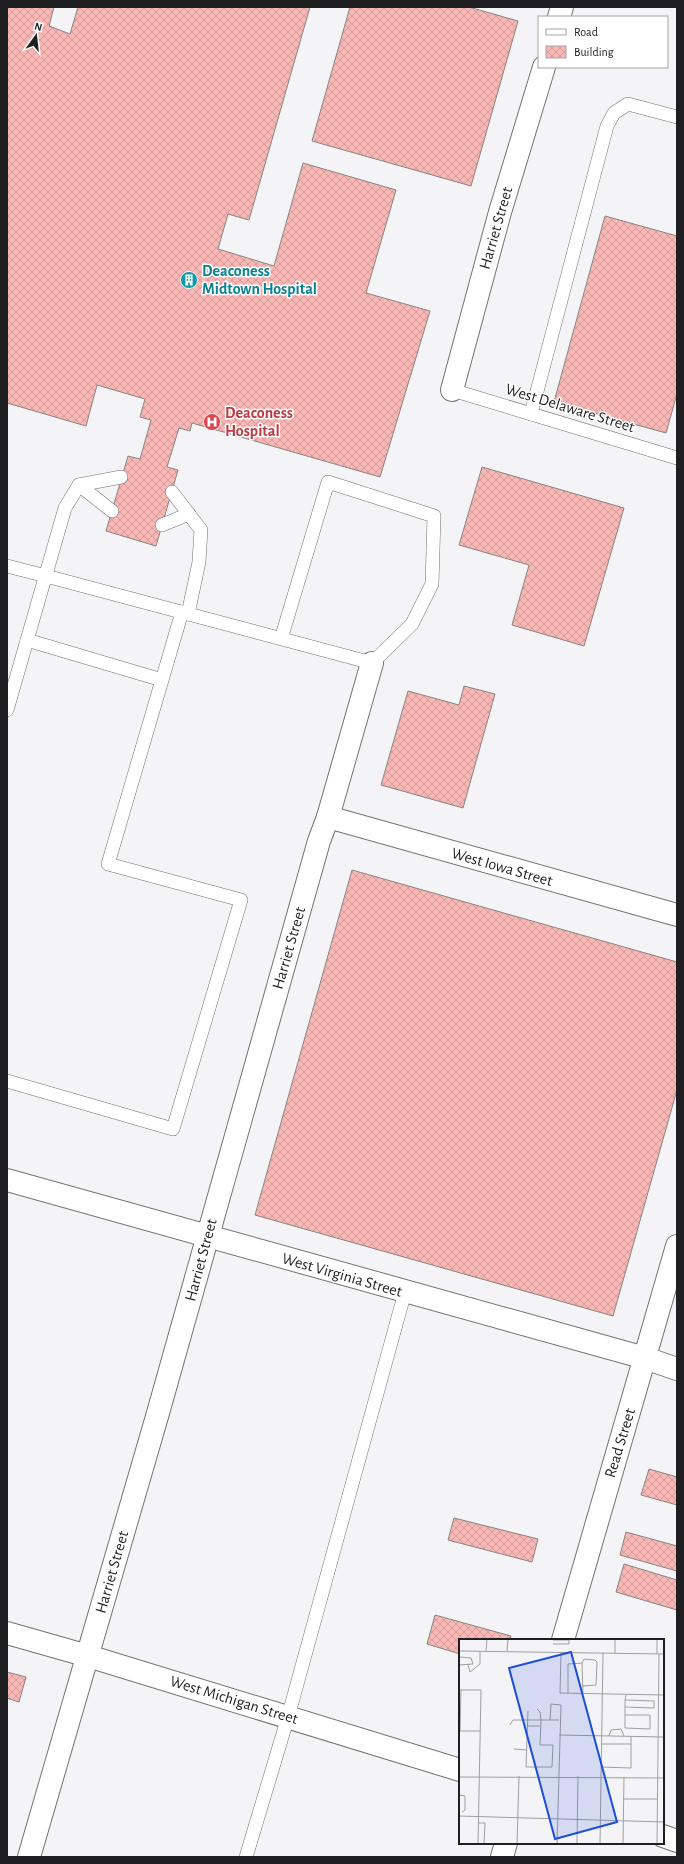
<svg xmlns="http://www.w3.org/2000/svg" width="684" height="1864" viewBox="0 0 684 1864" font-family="'Alegreya Sans',sans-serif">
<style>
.building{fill:url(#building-cross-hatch);stroke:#888484}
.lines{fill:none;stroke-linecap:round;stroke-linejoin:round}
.service-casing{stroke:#737275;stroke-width:14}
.minor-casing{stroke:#737275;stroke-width:24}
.tertiary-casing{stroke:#737275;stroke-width:24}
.service{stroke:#fff;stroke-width:13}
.minor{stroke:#fff;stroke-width:22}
.tertiary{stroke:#fff;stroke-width:22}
.labels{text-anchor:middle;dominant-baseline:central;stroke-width:3;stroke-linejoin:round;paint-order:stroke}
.street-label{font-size:16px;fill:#1f1e20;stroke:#fff}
.culture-label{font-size:16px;font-weight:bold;fill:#0d838f;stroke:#fff;text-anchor:start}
.health-label{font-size:16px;font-weight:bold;fill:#be3a42;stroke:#fff;text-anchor:start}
.inset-road{fill:none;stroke:#9f9ea0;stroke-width:1}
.view{fill:#1d4ed8;fill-opacity:0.15;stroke:#1d4ed8;stroke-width:2}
.inset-edge{fill:none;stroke:#1f1e20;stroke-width:2}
</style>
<defs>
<pattern id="building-cross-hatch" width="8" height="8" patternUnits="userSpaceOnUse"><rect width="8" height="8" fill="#f8b7b4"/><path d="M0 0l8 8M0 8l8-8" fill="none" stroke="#d49d9a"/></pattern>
</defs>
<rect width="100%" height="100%" fill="#f4f3f6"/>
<g class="building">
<path d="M7,7h47l-5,19 21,8 8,-27h232l-61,213 -21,-6 -10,35 56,17 29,-103 93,27 -30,103 64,18 -50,166 -188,-54 -2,8 -11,-3 -12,39 11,3 -22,76 -50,-15 22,-75 12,3 11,-39 -11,-3 5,-18 -48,-14 -11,41 -79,-23z"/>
<path d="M350,7h119l49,14 -47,165 -159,-45z"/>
<path d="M605,216l72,20v158l-11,39 -112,-31z"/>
<path d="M482,467l142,41 -40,138 -72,-21 17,-60 -70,-20z"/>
<path d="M464,686l31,8 -32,114 -82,-23 27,-94 51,14z"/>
<path d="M352,870l325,92v128l-64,226 -358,-101z"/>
<path d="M649,1469l28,8v28l-36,-10z"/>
<path d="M454,1518l84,21 -6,23 -84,-22z"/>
<path d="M626,1532l51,14v25l-57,-16z"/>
<path d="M624,1564l53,16v30l-61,-18z"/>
<path d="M435,1615l76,21 -1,4h-50v14l-33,-10z"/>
<path d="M7,1672l19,5 -7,25 -12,-4z"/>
</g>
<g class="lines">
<g class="service-casing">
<g id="service">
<path d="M452,390l225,68"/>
<path d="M531,414l76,-288 7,-13 14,-9 49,13"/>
<path d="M79,485l33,26"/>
<path d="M172,492l29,38 -2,32 -11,52"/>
<path d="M162,525l27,-11"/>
<path d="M7,566l39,10 326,87 40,-39 20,-40 2,-68 -106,-34 -47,157"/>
<path d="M27,640l135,40"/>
<path d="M7,710l58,-202 14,-23 42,-8"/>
<path d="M7,1081l166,48 68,-229 -133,-36 74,-252"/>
<path d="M246,1857l42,-140 117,-425"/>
</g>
</g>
<g class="minor-casing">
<g id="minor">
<path d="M559,17l3,-10"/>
<path d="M452,390l48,-178 44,-145"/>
<path d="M328,817l349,98"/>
<path d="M7,1633l81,23 372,114"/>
<path d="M563,1640l114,-394"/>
<path d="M663,1836l14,5"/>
<path d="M29,1857l129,-444 161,-572 9,-24 44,-154"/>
<path d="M502,1857l4,-14"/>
</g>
</g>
<g class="tertiary-casing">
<path id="tertiary" d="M7,1180l638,178 32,11"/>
</g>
<use href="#service" class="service"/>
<use href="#minor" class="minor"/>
<use href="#tertiary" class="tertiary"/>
</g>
<defs>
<g id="building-disc" transform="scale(0.9)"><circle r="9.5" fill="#0f9aa8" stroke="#fff"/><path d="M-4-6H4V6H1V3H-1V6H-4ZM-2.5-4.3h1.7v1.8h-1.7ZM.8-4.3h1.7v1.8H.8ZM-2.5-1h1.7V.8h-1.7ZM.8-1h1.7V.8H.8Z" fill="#fff"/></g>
<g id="hospital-disc" transform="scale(0.9)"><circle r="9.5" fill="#e0444e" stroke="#fff"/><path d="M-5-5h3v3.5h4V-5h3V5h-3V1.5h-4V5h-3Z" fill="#fff"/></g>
</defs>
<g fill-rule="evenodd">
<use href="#building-disc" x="189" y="280"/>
<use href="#hospital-disc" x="212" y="422"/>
</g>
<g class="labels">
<g class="street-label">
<text transform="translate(496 228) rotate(-74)">Harriet Street</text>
<text transform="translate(570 408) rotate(17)">West Delaware Street</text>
<text transform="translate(502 867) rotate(16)">West Iowa Street</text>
<text transform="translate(289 948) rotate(-74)">Harriet Street</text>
<text transform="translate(201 1260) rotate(-75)">Harriet Street</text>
<text transform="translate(342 1275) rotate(16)">West Virginia Street</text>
<text transform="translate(620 1443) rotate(-73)">Read Street</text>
<text transform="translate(112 1572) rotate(-74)">Harriet Street</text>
<text transform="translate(234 1700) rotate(17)">West Michigan Street</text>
</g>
<g class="culture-label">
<text x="202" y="271">Deaconess<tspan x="202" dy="18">Midtown Hospital</tspan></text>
</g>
<g class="health-label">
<text x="225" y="413">Deaconess<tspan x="225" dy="18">Hospital</tspan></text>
</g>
</g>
<g transform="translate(459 1639)">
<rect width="205" height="205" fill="#f4f3f6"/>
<path class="inset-road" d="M94,5h16v-4h-16M0,12l205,3M27,12l1,-12M48,12l1,-12M102,13l-1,41 104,2M156,14v-14M198,15v-15M0,18l12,1 2,6 -14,1M123,24l2,-4 11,1 2,2 -1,23 -13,1M9,26l2,7 10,-8v-13M0,51h22l-3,154M2,51l-1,41h20M109,54v-29l14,-1 1,31M166,68l29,1v-7l-29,-1M78,70l3,3 1,8M69,72l-2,56h26l1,-22h-13l1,-25M166,76h25v14l-25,-1v-28l1,-5M91,81l1,-16 10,1 -4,139M51,86l3,-5h46M68,87h13M100,96l105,2M150,97l2,-6 10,-1 3,7M143,105h29M55,110l13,1M142,128l30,1v-32M0,138l205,1M0,156l6,1v14l-3,2M164,160h34M0,177l205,6M19,184h7l-1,21M58,205l2,-68M118,205l1,-68M141,205l3,-191M164,205l1,-67M198,205l2,-190"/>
<path class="view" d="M112,13l46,170 -62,17 -46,-171z"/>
<rect width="205" height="205" class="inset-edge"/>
</g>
<rect width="684" height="1864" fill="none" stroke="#1f1e20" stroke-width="16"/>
<rect x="538" y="16" width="130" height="52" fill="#ffffff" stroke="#a5a5a6"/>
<rect x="546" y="29" width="20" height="6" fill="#ffffff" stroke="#a5a5a6"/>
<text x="574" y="36" font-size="12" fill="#1f1e20">Road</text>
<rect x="546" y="46" width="20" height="12" fill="url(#building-cross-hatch)" stroke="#a5a5a6"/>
<text x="574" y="56" font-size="12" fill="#1f1e20">Building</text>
<g transform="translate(36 36) rotate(15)" stroke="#ffffff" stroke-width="3" paint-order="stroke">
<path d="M0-3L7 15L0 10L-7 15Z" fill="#1f1e20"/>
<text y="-6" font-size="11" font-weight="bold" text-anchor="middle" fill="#1f1e20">N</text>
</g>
</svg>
